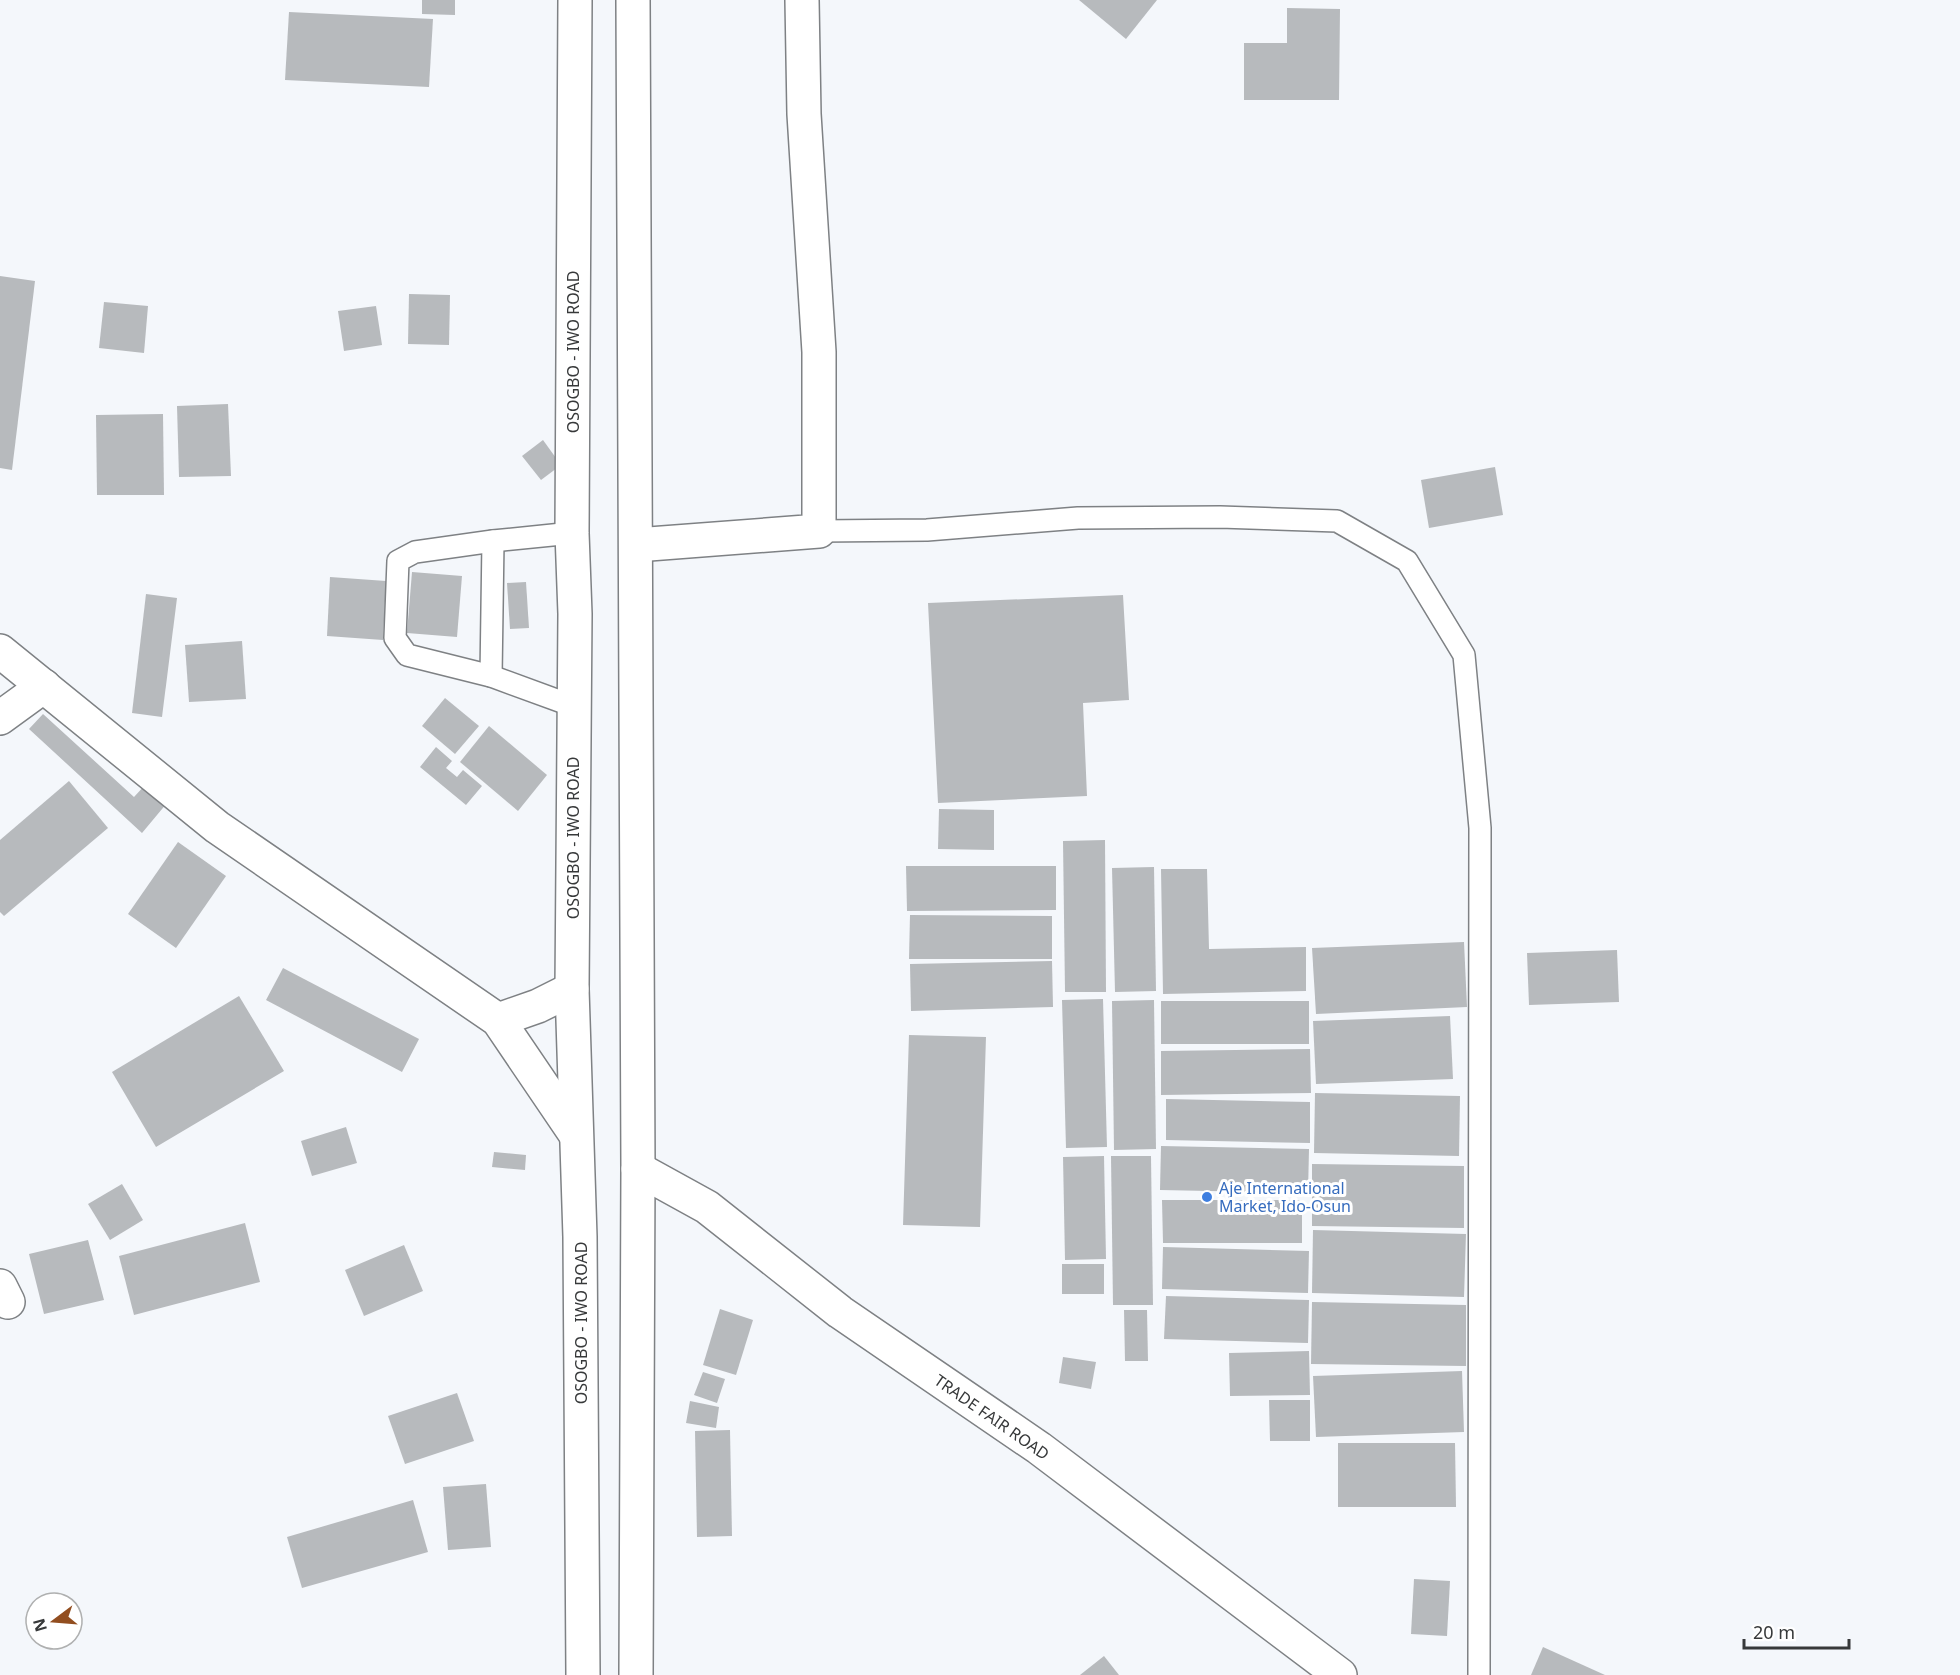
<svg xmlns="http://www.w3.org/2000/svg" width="1960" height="1675" viewBox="0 0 1960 1675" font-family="'Noto Sans',sans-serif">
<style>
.building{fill:#b7babd}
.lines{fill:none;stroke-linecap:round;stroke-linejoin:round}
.service-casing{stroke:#7e8184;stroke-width:24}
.minor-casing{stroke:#7e8184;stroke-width:36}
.primary-casing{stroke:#7e8184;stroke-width:36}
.service{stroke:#fff;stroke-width:21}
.minor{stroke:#fff;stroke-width:33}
.primary{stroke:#fff;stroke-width:33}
.shop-dot{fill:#3f7fe0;stroke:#fff;stroke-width:2}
.labels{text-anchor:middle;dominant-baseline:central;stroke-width:6;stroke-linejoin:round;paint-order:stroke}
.street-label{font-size:16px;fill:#37393a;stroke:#fff}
.shop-label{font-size:16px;fill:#366cbe;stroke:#fff;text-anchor:start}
</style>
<rect width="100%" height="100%" fill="#f4f7fb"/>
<g class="building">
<path d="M422,0h33v15l-33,-1z"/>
<path d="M1079,0h78l-31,39z"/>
<path d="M1287,8l53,1 -1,91h-95v-57h43z"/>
<path d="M289,12l144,7 -4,68 -144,-7z"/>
<path d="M0,276l35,5 -23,189 -12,-2z"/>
<path d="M409,294l41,1 -1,50 -41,-1z"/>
<path d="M104,302l44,4 -4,47 -45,-5z"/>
<path d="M376,306l6,39 -38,6 -6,-40z"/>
<path d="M228,404l3,72 -52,1 -2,-71z"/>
<path d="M163,414l1,81h-67l-1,-80z"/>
<path d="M543,440l18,25 -20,15 -19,-24z"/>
<path d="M1495,467l8,48 -74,13 -8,-48z"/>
<path d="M412,572l50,4 -5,61 -50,-4z"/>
<path d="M330,577l56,4 -3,59 -56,-4z"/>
<path d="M526,582l3,46 -19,1 -3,-46z"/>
<path d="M146,594l31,4 -15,119 -30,-4z"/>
<path d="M1123,595l6,105 -46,3 4,93 -149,7 -10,-200z"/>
<path d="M242,641l4,58 -57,3 -4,-57z"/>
<path d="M445,698l34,28 -24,28 -33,-28z"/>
<path d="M43,714l91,83 12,-13 21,19 -25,30 -113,-104z"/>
<path d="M489,726l58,49 -29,36 -58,-49z"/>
<path d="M436,747l16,14 -6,7 11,9 6,-7 19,16 -16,19 -46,-38z"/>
<path d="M69,781l39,47 -104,88 -4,-4v-72z"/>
<path d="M939,809l55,1v40l-56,-1z"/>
<path d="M1105,840l1,152h-41l-2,-151z"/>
<path d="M178,842l48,34 -50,72 -48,-34z"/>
<path d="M906,866h150v44l-149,1z"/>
<path d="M1154,867l2,124 -41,1 -3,-124z"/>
<path d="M1161,869h46l2,80 97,-2v44l-143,3z"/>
<path d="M910,915l142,1v43h-143z"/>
<path d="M1464,942l3,65 -151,7 -4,-66z"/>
<path d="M1617,950l2,52 -90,3 -2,-52z"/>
<path d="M1052,961l1,46 -142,4 -1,-47z"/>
<path d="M283,968l136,71 -17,33 -136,-72z"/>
<path d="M239,996l45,75 -128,76 -44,-75z"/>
<path d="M1103,999l4,148 -41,1 -4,-148z"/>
<path d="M1154,1000l2,149 -42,1 -2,-149z"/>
<rect x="1161" y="1001" width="148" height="43"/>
<path d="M1450,1016l3,63 -137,5 -3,-63z"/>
<path d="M909,1035l77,2 -6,190 -77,-2z"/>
<path d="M1310,1049l1,44 -150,2v-44z"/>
<path d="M1315,1093l145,3 -1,60 -145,-3z"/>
<path d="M1166,1099l144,3v41l-144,-3z"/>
<path d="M346,1127l11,36 -45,13 -11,-35z"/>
<path d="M1161,1146l148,3 -1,44 -148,-3z"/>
<path d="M494,1152l32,3 -1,15 -33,-3z"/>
<path d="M1104,1156l2,103 -41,1 -2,-103z"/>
<path d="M1111,1156h40l2,149h-40z"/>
<path d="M1312,1164l152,2v62l-152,-2z"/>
<path d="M122,1184l21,36 -33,20 -22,-36z"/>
<path d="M1162,1200h140v43h-139z"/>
<path d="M245,1223l15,59 -126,33 -15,-59z"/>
<path d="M1313,1230l153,4 -2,63 -152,-4z"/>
<path d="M88,1240l16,60 -60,14 -15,-60z"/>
<path d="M404,1245l19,46 -59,25 -19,-46z"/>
<path d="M1163,1247l146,4 -1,42 -146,-4z"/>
<rect x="1062" y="1264" width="42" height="30"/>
<path d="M1166,1296l143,4 -1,43 -144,-4z"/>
<path d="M1312,1302l154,3v61l-155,-2z"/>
<path d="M720,1309l33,11 -17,55 -33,-10z"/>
<path d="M1124,1310h23l1,51h-23z"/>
<path d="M1309,1351l1,44 -80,1 -1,-43z"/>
<path d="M1063,1357l33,5 -5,27 -32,-6z"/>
<path d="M1462,1371l2,61 -148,5 -3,-61z"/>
<path d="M703,1372l22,7 -8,24 -23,-8z"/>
<path d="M457,1393l17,48 -69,23 -17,-48z"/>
<path d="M1269,1400h41v41h-40z"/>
<path d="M690,1401l29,6 -3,21 -30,-5z"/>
<path d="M730,1430l2,106 -35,1 -2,-106z"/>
<path d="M1338,1443h117l1,64h-118z"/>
<path d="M486,1484l5,63 -43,3 -5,-63z"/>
<path d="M413,1500l15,52 -126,36 -15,-51z"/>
<path d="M1414,1579l36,2 -3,55 -36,-2z"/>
<path d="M1543,1647l62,28h-74z"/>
<path d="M1104,1656l15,19h-39z"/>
</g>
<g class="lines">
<g class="service-casing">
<g id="service">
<path d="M819,531l108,-1 151,-12 142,-1 117,4 70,40 57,94 16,173 -1,847"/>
<path d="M572,533l-79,8 -78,11 -17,9 -3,77 12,17 84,21 82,30"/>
<path d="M491,676l2,-135"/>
</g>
</g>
<g class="minor-casing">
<g id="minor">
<path d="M636,545l183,-14v-179l-15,-238 -2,-114"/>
<path d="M0,651l217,176 281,193 78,115"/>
<path d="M0,718l44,-32"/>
<path d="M498,1020l40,-14 34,-17"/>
<path d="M638,1169l69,38 133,105 199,136 301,227"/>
<path d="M0,1286l8,16"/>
</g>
</g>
<g class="primary-casing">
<g id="primary">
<path d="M575,0l-3,533 3,81 -3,375 8,248 3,438"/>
<path d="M633,0l5,1169 -2,506"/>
</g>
</g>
<use href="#service" class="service"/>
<use href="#minor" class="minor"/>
<use href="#primary" class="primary"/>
</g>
<circle class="shop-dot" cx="1207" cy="1197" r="6"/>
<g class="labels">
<g class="street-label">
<text transform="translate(573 352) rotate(-90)">OSOGBO - IWO ROAD</text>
<text transform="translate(573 838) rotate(-90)">OSOGBO - IWO ROAD</text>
<text transform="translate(581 1323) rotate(-90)">OSOGBO - IWO ROAD</text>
<text transform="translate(992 1417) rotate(35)">TRADE FAIR ROAD</text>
</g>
<g class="shop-label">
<text x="1219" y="1188">Aje International<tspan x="1219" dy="18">Market, Ido-Osun</tspan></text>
</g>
</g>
<g transform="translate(54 1621) rotate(254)"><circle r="28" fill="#ffffff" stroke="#afb0b0" stroke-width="1.5"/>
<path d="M0-4.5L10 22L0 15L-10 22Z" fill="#924e20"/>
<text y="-9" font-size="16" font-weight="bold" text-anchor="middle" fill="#37393a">N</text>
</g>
<path d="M1744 1639v9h105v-9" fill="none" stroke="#37393a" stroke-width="3"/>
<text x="1753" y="1639" font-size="18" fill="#37393a" stroke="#ffffff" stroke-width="4.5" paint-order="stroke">20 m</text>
</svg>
